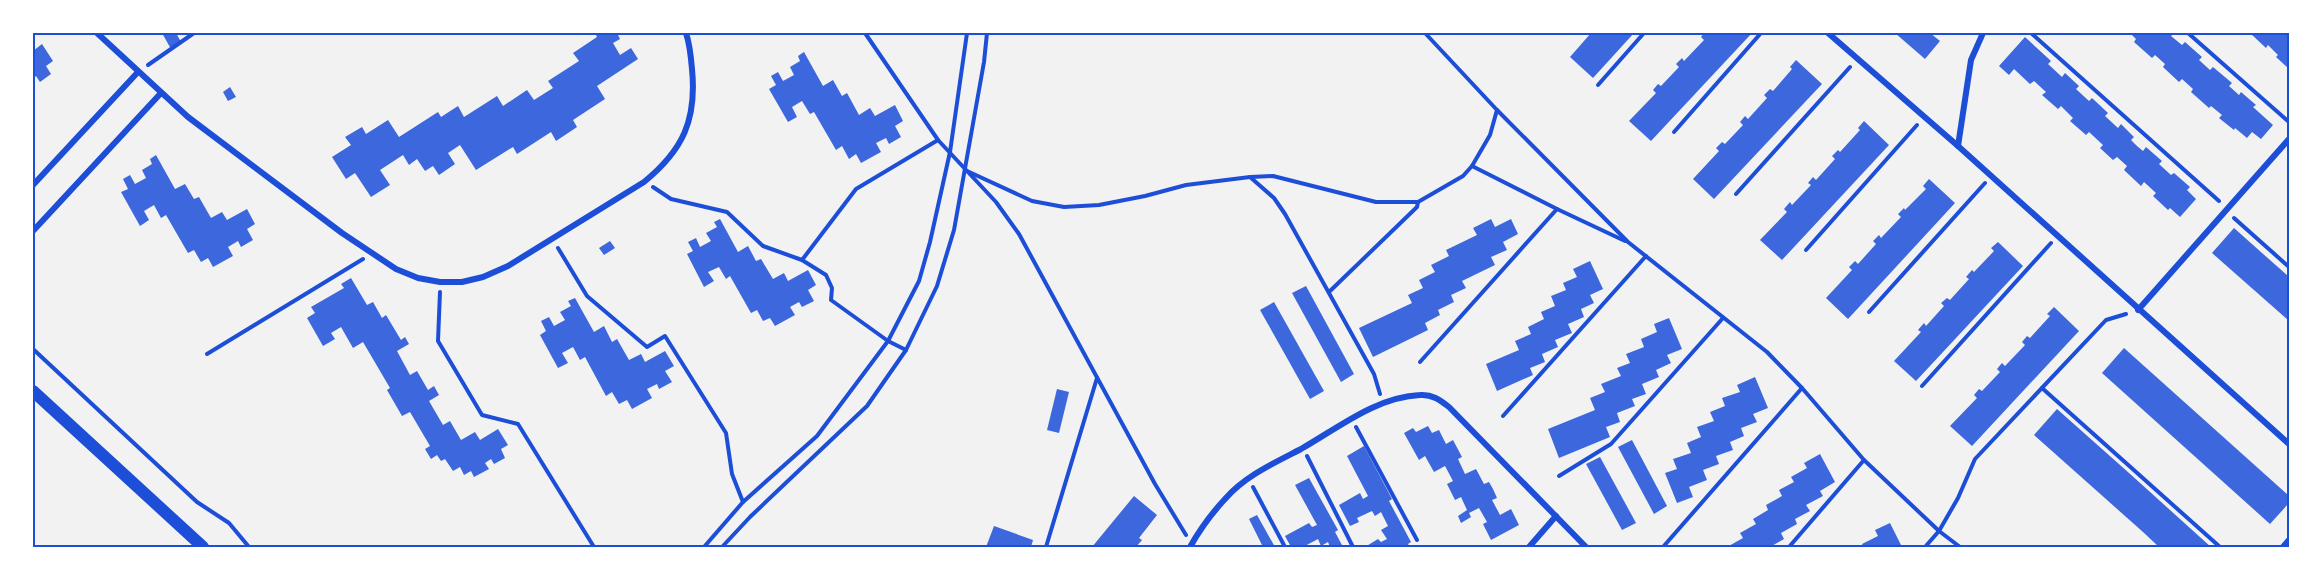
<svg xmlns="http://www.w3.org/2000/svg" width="2322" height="580" viewBox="0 0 2322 580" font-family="'PT Sans',sans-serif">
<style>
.building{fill:#3d67dc}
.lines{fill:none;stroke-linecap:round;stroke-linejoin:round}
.path{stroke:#1d4ed8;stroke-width:4}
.minor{stroke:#1d4ed8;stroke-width:6}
.secondary{stroke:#1d4ed8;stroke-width:12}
.neatline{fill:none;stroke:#1d4ed8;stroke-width:2}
</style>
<rect width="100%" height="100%" fill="#f2f2f2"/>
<g class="building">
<path d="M162,33h14l5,9 -10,7z"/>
<path d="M595,33h22l3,6 -7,4 7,12 11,-7 7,11 -41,27 8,13 -32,21 4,7 -21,14 -5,-9 -34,22 -4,-7 -37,23 -16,-25 -12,8 7,11 -16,11 -6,-9 -8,5 -8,-12 -8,6 -6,-10 -23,15 10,15 -19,12 -16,-24 -9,6 -14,-22 19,-12 -6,-8 17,-10 4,7 22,-14 11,17 39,-25 3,5 17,-11 6,11 33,-21 6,10 24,-16 7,10 19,-12 -5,-7 31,-20 -6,-8 24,-16z"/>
<path d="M1591,33h43l-41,45 -23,-21z"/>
<path d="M1704,33h48l-101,108 -22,-20 27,-28 -3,-3 5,-6 3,2 18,-19 -3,-3 6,-6 2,3 20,-21 -3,-3z"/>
<path d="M1895,33h35l10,8 -15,18z"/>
<path d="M2130,33h44l-3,3 11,9 3,-3 17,15 -3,3 11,10 3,-3 19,16 -3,3 10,9 2,-3 15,13 -3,2 20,18 -12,14 -9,-7 -5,6 -12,-10 -1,2 -15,-12 3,-3 -11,-9 -2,2 -18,-16 2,-3 -11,-10 -3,3 -16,-15 2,-3 -10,-9 -3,3 -18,-16 2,-3z"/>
<path d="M2250,33h39v36l-13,-12 2,-2 -10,-10 -2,3z"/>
<path d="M2025,37l26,24 -3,3 14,13 3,-4 14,13 -3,3 13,12 3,-3 16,15 -3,3 13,12 3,-4 13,13 -3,3 6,6 6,5 3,-4 16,14 -3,3 12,11 3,-2 16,14 -3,3 9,9 -16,18 -10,-9 -2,2 -15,-14 3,-3 -12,-11 -3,4 -17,-16 3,-4 -10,-9 -4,3 -13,-12 3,-3 -14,-13 -3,3 -16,-14 3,-3 -12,-12 -3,3 -16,-14 4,-3 -12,-11 -4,3 -16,-15 -5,6 -10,-9z"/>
<path d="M42,44l11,17 -7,5 5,8 -11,8 -4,-6 -3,3v-28z"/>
<path d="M804,52l19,34 10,-6 9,16 5,-3 12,22 11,-7 5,8 20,-11 8,16 -8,5 6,11 -12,7 -3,-6 -10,5 5,9 -20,11 -5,-9 -7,5 -7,-13 -6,4 -22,-38 -4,2 -8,-13 -10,6 5,10 -9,5 -19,-33 7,-4 -5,-9 7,-4 5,9 11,-6 -4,-8 10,-6 -2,-5z"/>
<path d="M1796,60l26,24 -108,115 -21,-20 26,-28 -3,-3 6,-6 3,2 18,-19 -3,-3 5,-6 3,3 19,-21 -3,-3 6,-6 3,2 19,-22 -2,-2z"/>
<path d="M230,87l6,10 -8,4 -5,-9z"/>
<path d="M1864,121l25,24 -107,115 -22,-20 27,-28 -3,-3 6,-7 2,3 19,-20 -3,-2 5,-6 3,3 19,-21 -3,-3 6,-6 2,2 20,-22 -2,-2z"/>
<path d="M156,155l19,34 10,-5 9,15 5,-2 12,21 11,-6 5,8 20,-11 8,15 -8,5 6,11 -12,7 -3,-6 -10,6 5,9 -20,11 -5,-9 -7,4 -7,-12 -6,3 -22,-38 -5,3 -7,-13 -10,6 5,9 -9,6 -19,-34 7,-3 -5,-10 7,-4 5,9 11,-6 -4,-8 10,-6 -2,-5z"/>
<path d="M1929,179l26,24 -107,116 -22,-21 26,-28 -3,-3 6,-6 3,3 18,-20 -3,-3 6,-6 2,3 20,-21 -3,-3 6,-6 1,2 21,-21 -3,-3z"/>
<path d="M720,219l18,33 10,-6 8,15 5,-2 12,20 11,-6 4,8 20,-11 8,15 -8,5 6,11 -12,6 -3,-5 -9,5 5,8 -20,11 -5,-8 -7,3 -6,-11 -6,3 -21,-37 -4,3 -7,-12 -11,5 6,9 -10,6 -17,-33 6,-3 -5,-9 8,-4 4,9 11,-6 -5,-8 11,-6 -3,-5z"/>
<path d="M1491,219l4,8 16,-8 7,15 -15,8 4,8 -16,7 4,8 -33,16 4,7 -15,7 3,7 -16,8 2,5 -15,8 3,7 -55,27 -14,-29 53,-25 -4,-8 15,-7 -4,-8 16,-8 -4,-7 18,-9 -3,-6 31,-15 -4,-7z"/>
<path d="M2234,228l55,49v44l-77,-68z"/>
<path d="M610,241l5,7 -11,7 -5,-7z"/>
<path d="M1998,242l25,24 -107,115 -22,-20 27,-29 -3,-2 6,-7 2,3 18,-20 -3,-3 6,-5 3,2 19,-21 -3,-2 6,-7 2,2 20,-21 -3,-3z"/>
<path d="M1590,261l13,28 -13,6 4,8 -13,6 3,8 -16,7 4,9 -17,7 3,7 -16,7 3,8 -15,6 3,7 -36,16 -11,-27 33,-14 -4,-9 16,-7 -3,-7 16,-8 -3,-7 14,-6 -4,-10 15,-6 -3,-7 14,-6 -4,-8z"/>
<path d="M351,278l16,27 6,-3 9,16 4,-3 15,25 4,-3 4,7 -12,7 13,24 7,-4 11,19 6,-4 5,9 -10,6 14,24 7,-4 11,19 14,-8 5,8 18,-11 10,16 -7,4 4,9 -11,6 -3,-5 -6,4 4,6 -15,8 -3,-6 -7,4 -4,-8 -7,4 -8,-12 -4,2 -4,-6 -6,4 -6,-10 5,-3 -20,-34 -8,4 -15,-26 3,-2 -27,-46 -10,6 -12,-21 -10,6 4,6 -12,7 -16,-28 8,-5 -4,-6 33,-19 -3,-4z"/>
<path d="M1306,286l48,88 -13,8 -49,-89z"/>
<path d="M575,298l19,34 10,-6 8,16 5,-3 12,21 12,-6 4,8 20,-11 9,15 -9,5 7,11 -13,7 -2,-5 -10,5 5,9 -20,11 -5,-9 -8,4 -7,-12 -6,4 -21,-39 -5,3 -7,-13 -11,6 6,10 -10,5 -18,-33 6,-4 -5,-10 8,-4 5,9 11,-6 -5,-8 11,-6 -3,-5z"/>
<path d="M1274,302l50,89 -14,8 -50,-89z"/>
<path d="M2054,307l25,24 -107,115 -22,-20 27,-28 -3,-3 5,-6 3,2 18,-19 -3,-3 5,-6 3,3 20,-21 -3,-3 5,-6 3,2 20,-22 -3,-2z"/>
<path d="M1669,318l13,31 -15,6 4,8 -15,7 3,7 -17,7 4,10 -14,5 3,7 -18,7 3,9 -14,5 4,10 -51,21 -11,-29 47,-19 -5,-12 15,-6 -4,-8 20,-8 -4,-8 13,-5 -4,-9 18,-7 -3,-8 16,-7 -3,-8z"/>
<path d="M2124,348l165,148v7l-19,21 -168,-151z"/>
<path d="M1755,377l13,31 -15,6 4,8 -16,6 3,8 -14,6 3,8 -17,6 3,8 -16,6 4,10 -18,7 4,10 -16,6 -12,-30 12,-4 -4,-10 18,-6 -4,-10 14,-6 -4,-10 17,-6 -4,-9 15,-6 -3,-8 18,-6 -3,-7z"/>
<path d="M1057,389l12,3 -10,41 -12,-3z"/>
<path d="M2057,409l72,64 82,74h-52l-16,-15 -109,-97z"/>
<path d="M1428,426l4,7 7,-3 7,14 7,-4 9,17 -4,2 7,15 11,-5 8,15 5,-2 4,7 4,9 -5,2 8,15 11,-6 8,16 -28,15 -8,-16 4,-2 -8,-14 -10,5 2,4 -10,6 -3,-7 9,-6 -6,-13 -6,3 -8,-16 6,-3 -8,-15 -11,6 -9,-16 -6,4 -15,-27 9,-5 3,4z"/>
<path d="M1632,440l35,66 -13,8 -36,-67z"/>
<path d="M1364,446l28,53 -3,2 22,41 -3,2 2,3h-45l13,-8 3,3 6,-3 -6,-9 7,-4 -7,-14 -6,4 -3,-5 -15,7 2,4 -9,4 -11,-21 21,-12 3,6 5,-3 -21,-40z"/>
<path d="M1820,454l15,28 -15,9 3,5 -17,9 4,6 -15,8 2,5 -16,9 3,6 -14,8h-43l16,-9 -3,-5 16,-9 -3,-5 15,-9 -2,-5 16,-9 -3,-6 15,-8 -3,-5 16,-9 -3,-5z"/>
<path d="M1600,457l36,66 -14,7 -36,-66z"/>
<path d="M1309,478l29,52 -3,2 8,15h-13l-2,-5 -7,4 -3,-7 -15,8h-12l-6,-11 24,-13 3,4 5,-2 -22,-40z"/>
<path d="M1134,496l23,19 -18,23 3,2 -6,7h-44z"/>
<path d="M1257,515l18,32h-12l-14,-28z"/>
<path d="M1890,523l12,24h-39l-1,-3 16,-8 -3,-6z"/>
<path d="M994,526l39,14 -2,7h-45z"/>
</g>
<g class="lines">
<g class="path">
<path d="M865,33l73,107 58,62 23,32 136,250 31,51"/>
<path d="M1425,33l72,77 131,132 139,110 35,36 62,72 75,71 21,16"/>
<path d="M2031,33l188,168"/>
<path d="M2188,33l101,89"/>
<path d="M148,65l46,-32"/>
<path d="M1598,85l46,-52"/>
<path d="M1674,132l87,-99"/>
<path d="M1472,166l85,43 68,32"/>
<path d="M967,171l65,30 32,6 35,-2 46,-9 41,-11 64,-8 23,-1 103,26h42l45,-26 9,-10 18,-31 7,-25"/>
<path d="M1250,177l24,21 11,16 89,160 6,20"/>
<path d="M653,187l18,12 56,13 36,34 39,14 24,15 6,13 -1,12 57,41 18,9"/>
<path d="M1736,194l114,-127"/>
<path d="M2234,218l55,49"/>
<path d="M558,248l29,48 60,51 18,-11 61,97 6,41 11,28"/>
<path d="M1806,250l111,-125"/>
<path d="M802,260l54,-71 82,-49"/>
<path d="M440,292l-2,49 44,74 36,9 76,123"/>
<path d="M1329,292l88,-85 1,-5"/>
<path d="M1869,312l116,-129"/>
<path d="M33,349l164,153 32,21 20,24"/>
<path d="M207,354l156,-95"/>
<path d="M1420,362l137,-153"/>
<path d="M1922,386l129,-143"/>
<path d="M2042,388l178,159"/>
<path d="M1503,416l143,-160"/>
<path d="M1356,427l61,113"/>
<path d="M1307,456l46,91"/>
<path d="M1559,476l52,-32 112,-126"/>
<path d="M1253,487l32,60"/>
<path d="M704,547l39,-45 74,-66 71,-95 31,-60 11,-39 20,-90 17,-119"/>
<path d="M722,547l28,-30 117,-111 39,-56 31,-64 17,-56 30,-168 3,-29"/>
<path d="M1046,547l51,-169"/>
<path d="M1663,547l139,-159"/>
<path d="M1789,547l75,-87"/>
<path d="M1925,547l14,-16 19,-33 17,-39 131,-139 20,-6"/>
</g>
<g class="minor">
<path d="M97,33l91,84 154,116 54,36 22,9 22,4h22l21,-5 25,-11 136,-84c39,-32 53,-62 48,-113 -1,-12 -2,-24 -6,-36"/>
<path d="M1828,33l130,113 331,298"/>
<path d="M1958,146l13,-86 12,-27"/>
<path d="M33,185l105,-113"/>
<path d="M33,231l128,-138"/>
<path d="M2138,310l151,-171"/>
<path d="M1190,547c9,-16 22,-34 35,-48 20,-23 49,-36 76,-50 37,-21 75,-52 119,-54 12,-1 20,5 29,12l137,140"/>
<path d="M1529,547l27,-31"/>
<path d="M2283,547l6,-7"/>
</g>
<path class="secondary" d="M33,391l170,156"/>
</g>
<rect width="2322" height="580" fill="none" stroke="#ffffff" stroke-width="69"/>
<rect x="34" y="34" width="2254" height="512" class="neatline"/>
</svg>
